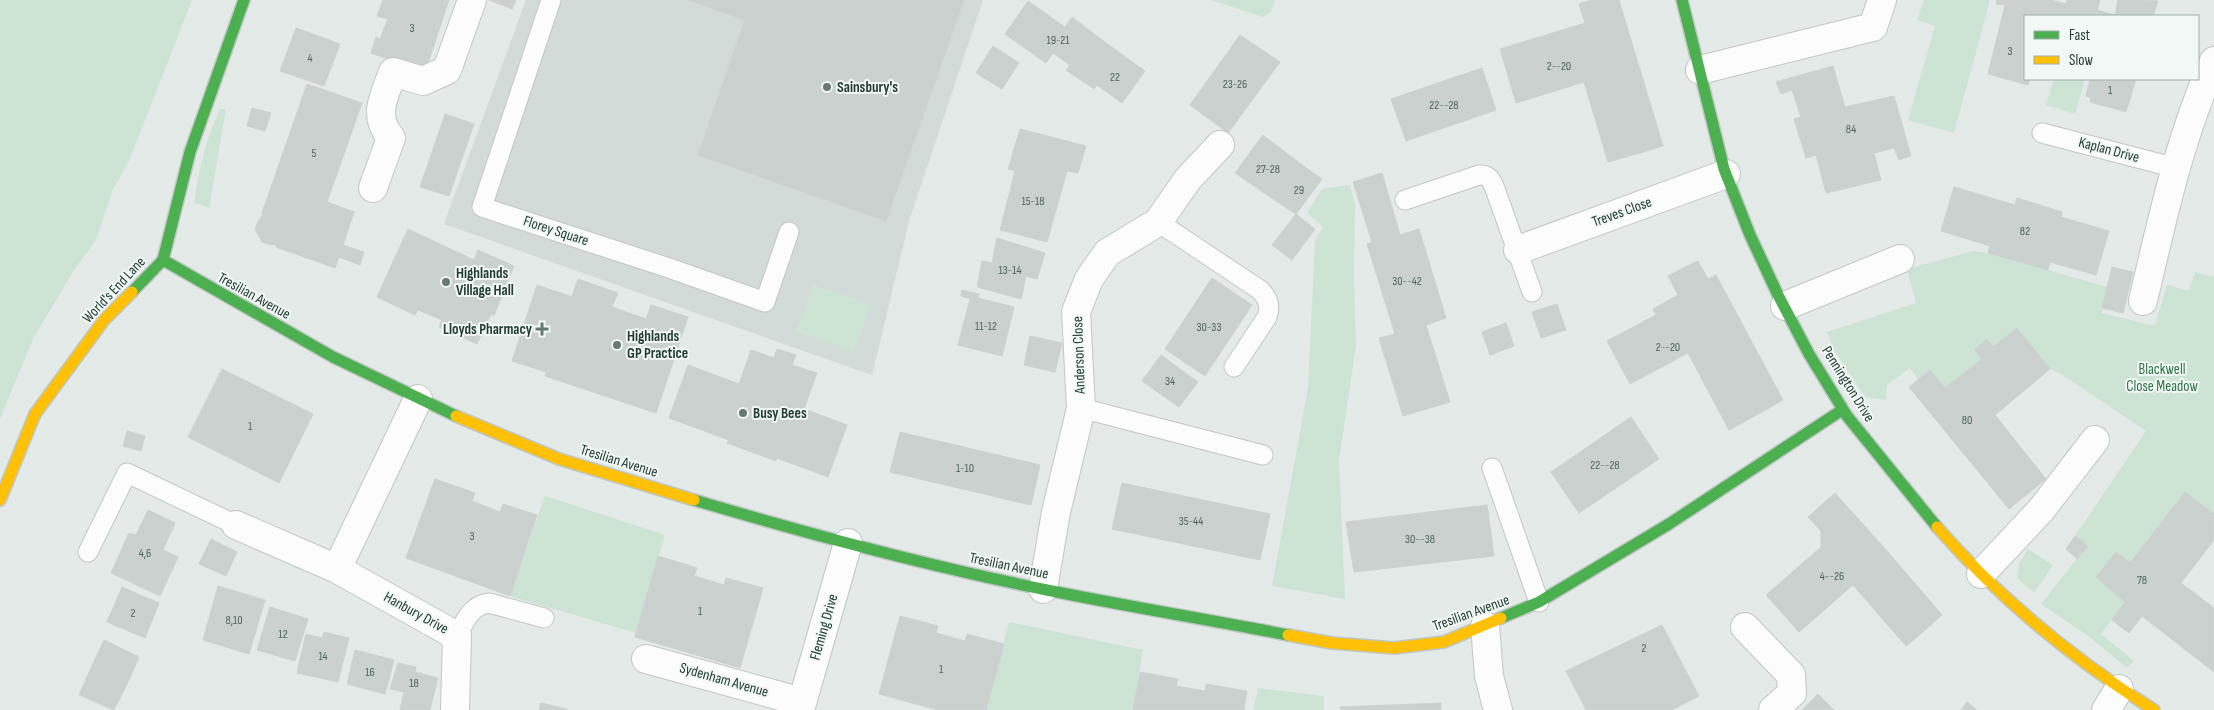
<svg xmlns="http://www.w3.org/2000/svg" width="2214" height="710" viewBox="0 0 2214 710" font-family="'Sofia Sans Condensed',sans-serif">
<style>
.built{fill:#d2dbd7}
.green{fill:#cde3d4}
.building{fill:#cbd1ce;stroke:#cdd2d0}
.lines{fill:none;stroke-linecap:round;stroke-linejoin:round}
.lane-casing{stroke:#c1c7c4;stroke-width:21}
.street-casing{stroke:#c1c7c4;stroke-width:30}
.fast-casing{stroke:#bfc7c4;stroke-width:14}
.slow-casing{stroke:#bfc7c4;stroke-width:14}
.lane{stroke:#fbfcfb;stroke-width:19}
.street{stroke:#fbfcfb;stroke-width:28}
.fast{stroke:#4caf50;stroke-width:11}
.slow{stroke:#ffc107;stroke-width:11}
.poi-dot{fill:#667a73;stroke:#f2f8f5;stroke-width:2}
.labels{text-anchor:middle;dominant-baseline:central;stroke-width:4;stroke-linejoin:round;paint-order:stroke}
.number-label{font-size:12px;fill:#4d635c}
.poi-label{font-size:15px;font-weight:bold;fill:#223d35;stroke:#f2f8f5;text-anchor:start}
.street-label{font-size:15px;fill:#223d35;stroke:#f2f8f5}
.park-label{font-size:15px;fill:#2d7347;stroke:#f2f8f5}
</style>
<rect width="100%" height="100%" fill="#e4eae7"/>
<path class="built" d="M526,0h457l-73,218 -38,157 -428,-151z"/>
<g class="green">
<path d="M0,0h192l-63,161 -16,28 -17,51 -22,30 -41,69 -33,80z"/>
<path d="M1211,0h64l-4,12 -8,5z"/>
<path d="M1924,0h66l-36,133 -46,-13 27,-94 -18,-6z"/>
<path d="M2054,79h31l-10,35 -29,-9z"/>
<path d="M220,109h6l-17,99 -15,-6c6,-36 11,-60 26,-93z"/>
<path d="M1350,185l5,19 -1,72 2,69 -17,115 6,139 -73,-13 36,-198 7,-147 8,-14 -16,-14 15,-24z"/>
<path d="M1974,251l14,2 119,34 -5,26 53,13 12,-41 22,6 6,-19 19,5v237l-29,-22 -55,71 -14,-11 -20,25 29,25 -24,32 33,27 -7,7 -36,-30 -50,-34 46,-58 -12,-10 71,-105 -85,-57 -11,-5 -33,-41 -24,19 -6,-8 -13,11 8,9 -37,29 -15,-18 -12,9 -8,-11 -23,17 -1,15 -21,-3 -30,-45 -8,-20 89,-29 -9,-34z"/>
<path d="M813,284l58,21 -17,48 -58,-21z"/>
<path d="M545,496l120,39 -29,98 -126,-37z"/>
<path d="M2028,549l25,16 -19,28 -17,-15 2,-14z"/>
<path d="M1009,622l134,28 -10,60h-147z"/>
<path d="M1258,688l66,8v14h-71z"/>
</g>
<g class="building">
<path d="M383,0h66l-24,72 -54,-19 5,-16 4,2 8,-20 -11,-3z"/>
<path d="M489,0h27l-4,9z"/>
<path d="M688,0h276l-78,221 -188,-66 47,-135z"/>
<path d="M1591,0h3l46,153 -32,9 -24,-80 -68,21 -16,-54 85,-26 -6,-19z"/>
<path d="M1594,0h25l44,146 -23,7z"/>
<path d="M1997,0h54l15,4 1,-4h33l-3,10 18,5 3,-15 40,1 -5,15h-128v12l-24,-6 4,-17 -9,-1z"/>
<path d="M1028,1l37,26 7,-10 38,29 -26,36 -18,-12 4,-5 -17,-12 -7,10 -41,-29z"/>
<path d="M2001,22l24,6v51h5l-2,6 -40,-11z"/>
<path d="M296,28l44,16 -16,42 -44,-15z"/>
<path d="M1240,35l40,27 -52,71 -38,-28z"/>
<path d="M993,46l26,17 -17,26 -26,-16z"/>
<path d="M1110,46l35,25 -23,32 -25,-18 -3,4 -10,-7z"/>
<path d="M1833,66l12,41 49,-11 17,60 -12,4 -5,-12 -20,5 7,27 -55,13 -10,-38 -10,3 -12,-39 7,-2 -9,-27 -11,4 -5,-12z"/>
<path d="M1482,68l14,42 -90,31 -15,-42z"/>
<path d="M2090,79l18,1v-1h28l-10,33 -36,-10 1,-4 -5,-2z"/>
<path d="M307,84l55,19 -35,99 27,10 -11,33 21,7 -4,13 -21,-8 -4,11 -59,-21 -1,-3 -4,1 -9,-3 -7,-13 4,-10 3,-2v-4z"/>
<path d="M252,108l19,5 -6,18 -18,-5z"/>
<path d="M445,114l29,10 -25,72 -29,-9z"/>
<path d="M1020,129l66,17 -8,27 -11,-2 -20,71 -47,-12 15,-59 -7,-2z"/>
<path d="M1263,135l39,30 -26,36 -41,-28z"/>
<path d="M1302,165l20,14 -26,35 -20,-13z"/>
<path d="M1382,173l18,62 19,-6 27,89 -20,7 24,77 -47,14 -24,-78 16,-4 -28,-90 5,-2 -19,-60z"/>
<path d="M1954,187l61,18 2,-7 45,14 -1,5 48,14 -13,44 -46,-13 -2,8 -60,-17 2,-7 -49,-15z"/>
<path d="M1296,214l19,15 -23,31 -20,-15z"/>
<path d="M408,229l66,31 4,-10 36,16 -20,50 -3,-2 -14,30 -38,-17 3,-7 -24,-10 -3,5 -38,-18z"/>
<path d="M997,238l48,15 -8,26 -11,-3 -5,23 -44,-12 5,-26 10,2z"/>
<path d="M1698,261l10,18 8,-4 67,125 -23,13 -77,-145z"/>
<path d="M2112,267l21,5 -10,41 -21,-5z"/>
<path d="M1683,268l77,145 -31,17 -41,-77 -58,31 -23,-43 49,-26 -3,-6 25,-14 -10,-19z"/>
<path d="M1212,278l40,27 -47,71 -40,-27z"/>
<path d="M578,279l40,14 -6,14 34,12 5,-14 37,12 -32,96 -111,-37z"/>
<path d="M537,285l35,12 -26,75 -34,-11z"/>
<path d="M962,290l17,4 -1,4 36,9 -12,49 -44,-11 12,-46 -9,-3z"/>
<path d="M1557,304l9,26 -25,8 -9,-26z"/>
<path d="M1506,323l8,23 -24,9 -8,-23z"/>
<path d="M2017,328l33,41 -55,46 51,64 -37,30 -100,-122 21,-17 15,18 37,-29 -8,-9 13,-11 6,8z"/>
<path d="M1030,336l32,7 -7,29 -31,-7z"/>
<path d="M777,349l19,6 -4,10 25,8 -13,36 43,16 -19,52 -51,-19 -1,3 -49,-18 2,-3 -60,-22 19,-53 51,19 12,-34 23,8z"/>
<path d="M1161,355l37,27 -19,25 -37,-26z"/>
<path d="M222,369l91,45 -34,69 -91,-46z"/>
<path d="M1631,417l28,42 -80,54 -28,-41z"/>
<path d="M127,431l18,5 -4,15 -18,-5z"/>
<path d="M900,432l140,33 -9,40 -141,-33z"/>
<path d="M435,479l40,14 -3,8 28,11 3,-8 34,11 -27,81 -104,-38z"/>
<path d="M1122,483l148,31 -10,46 -148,-31z"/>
<path d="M2185,492l29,22v26l-33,43 33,25v64l-72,-56 -13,17 -17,-13 13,-18 -29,-25 20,-25 14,11z"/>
<path d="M1835,493l52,58 -18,16 55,64 -18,15 -53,-61 -54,47 -33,-37 55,-48v-16l-13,-14z"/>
<path d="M1487,505l7,51 -140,16 -8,-50z"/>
<path d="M148,510l27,13 -12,27 15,7 -18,39 -49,-23 18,-40 7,2z"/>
<path d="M2075,536l13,10 -11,13 -11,-10z"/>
<path d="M211,539l26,13 -11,24 -27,-12z"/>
<path d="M1887,551l55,64 -18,16 -55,-64z"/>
<path d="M658,556l39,12 -3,8 30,9 2,-7 37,10 -23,80 -105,-31z"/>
<path d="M218,586l47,14 -16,54 -46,-14z"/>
<path d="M122,587l37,16 -14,35 -38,-16z"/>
<path d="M270,607l38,12 -13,42 -38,-11z"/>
<path d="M900,616l38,10 -2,7 29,8 2,-7 37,10 -18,66h-48l-59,-16z"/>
<path d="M1662,625l37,71 -27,14h-86l-20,-39z"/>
<path d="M324,632l25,6 -11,44 -41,-9 9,-39 16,4z"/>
<path d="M104,640l35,17 -12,27 -36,-16z"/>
<path d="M355,650l39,10 -9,34 -38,-10z"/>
<path d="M398,663l18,4 -1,5 23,6 -8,32h-30l4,-18 -14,-3z"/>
<path d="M91,668l36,16 -13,26 -35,-15z"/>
<path d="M1140,672l38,7 -2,7 29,5 1,-7 41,7 -3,19h-111z"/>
<path d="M1818,694l16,16h-32z"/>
<path d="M1967,702l10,8h-16z"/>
<path d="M541,703l26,6v1h-28z"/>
<path d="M1441,703v7h-100l-1,-3z"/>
</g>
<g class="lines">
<g class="lane-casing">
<g id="lane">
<path d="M551,0l-69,207 187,61 96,34 24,-70"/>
<path d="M2042,133l134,35"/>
<path d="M1405,200l74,-25c10,-1 13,6 16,14l37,103"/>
<path d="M1158,222l102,68c8,8 11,17 7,27l-33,50"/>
<path d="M1081,408l182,47"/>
<path d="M1492,468l47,134"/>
<path d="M88,552l39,-79 109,52"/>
<path d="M457,636c8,-15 14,-31 32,-33l55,15"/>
</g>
</g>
<g class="street-casing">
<g id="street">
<path d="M1700,70l173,-43 9,-27"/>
<path d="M373,188l18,-50c-19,-23 -7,-41 2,-66l30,9 24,-11 25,-70"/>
<path d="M1518,250l208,-76"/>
<path d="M2143,301c19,-82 37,-164 71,-240"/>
<path d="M1785,306l115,-47"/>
<path d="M418,399l-81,170 120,67 -2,74"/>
<path d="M236,525l101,44"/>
<path d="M1981,574l60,-64 54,-70"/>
<path d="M1043,589l13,-77 25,-104 -5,-96 13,-33 18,-26 51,-31 30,-43 32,-34"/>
<path d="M1485,626l4,50 9,34"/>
<path d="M1745,627l46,48 1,18 -19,17"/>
<path d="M646,659l156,43"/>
<path d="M800,710l48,-167"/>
<path d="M2106,710l13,-21"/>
</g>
</g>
<g class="fast-casing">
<g id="fast">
<path d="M1682,0l42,169 26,66 28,60 31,59 38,62 90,111"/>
<path d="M163,260l170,97 123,59"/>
<path d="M132,292l31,-32 27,-108 54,-152"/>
<path d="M694,500c115,34 231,65 348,89 82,17 164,30 246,46"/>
<path d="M1501,618l38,-16 130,-78 173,-114"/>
</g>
</g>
<g class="slow-casing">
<g id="slow">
<path d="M456,416l103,43 135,41"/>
<path d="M0,500l35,-86 69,-94 28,-28"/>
<path d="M1937,527c63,72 136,132 217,183"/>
<path d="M1288,635l44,8 62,5 50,-6 57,-24"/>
</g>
</g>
<use href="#lane" class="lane"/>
<use href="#street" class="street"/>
<use href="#fast" class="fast"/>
<use href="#slow" class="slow"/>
</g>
<g class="poi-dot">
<circle cx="827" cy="87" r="5"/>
<circle cx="446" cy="282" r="5"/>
<path d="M539.5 321.5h5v5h5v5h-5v5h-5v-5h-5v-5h5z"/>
<circle cx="617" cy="345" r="5"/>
<circle cx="743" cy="413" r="5"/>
</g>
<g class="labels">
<g class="number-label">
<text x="412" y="28">3</text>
<text x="1058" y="40">19-21</text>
<text x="2010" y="51">3</text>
<text x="310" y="58">4</text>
<text x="1559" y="66">2--20</text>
<text x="1115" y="77">22</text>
<text x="1235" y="84">23-26</text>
<text x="2110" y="90">1</text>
<text x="1444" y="105">22--28</text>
<text x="1851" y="129">84</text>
<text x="314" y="153">5</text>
<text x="1268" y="169">27-28</text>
<text x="1299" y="190">29</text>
<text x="1033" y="201">15-18</text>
<text x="2025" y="231">82</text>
<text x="1010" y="270">13-14</text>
<text x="1407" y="281">30--42</text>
<text x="986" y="326">11-12</text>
<text x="1209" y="327">30-33</text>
<text x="1668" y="347">2--20</text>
<text x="1170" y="381">34</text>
<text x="1967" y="420">80</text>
<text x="250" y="426">1</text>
<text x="1605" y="465">22--28</text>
<text x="965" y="468">1-10</text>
<text x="1191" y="521">35-44</text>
<text x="472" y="536">3</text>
<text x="1420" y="539">30--38</text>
<text x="145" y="553">4,6</text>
<text x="1832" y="576">4--26</text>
<text x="2142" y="580">78</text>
<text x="700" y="611">1</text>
<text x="133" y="613">2</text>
<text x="234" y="620">8,10</text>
<text x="283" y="634">12</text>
<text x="1644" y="648">2</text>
<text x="323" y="656">14</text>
<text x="941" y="669">1</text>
<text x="370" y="672">16</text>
<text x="414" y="683">18</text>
</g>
<g class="poi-label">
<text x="837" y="87">Sainsbury's</text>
<text x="456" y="273">Highlands<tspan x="456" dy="17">Village Hall</tspan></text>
<text x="532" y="329" text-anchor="end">Lloyds Pharmacy</text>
<text x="627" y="336">Highlands<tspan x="627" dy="17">GP Practice</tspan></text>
<text x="753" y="413">Busy Bees</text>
</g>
<g class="street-label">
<text transform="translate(2109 150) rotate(15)">Kaplan Drive</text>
<text transform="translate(1622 212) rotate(-20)">Treves Close</text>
<text transform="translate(556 231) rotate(18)">Florey Square</text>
<text transform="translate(114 290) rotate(-47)">World's End Lane</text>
<text transform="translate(254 296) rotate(29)">Tresilian Avenue</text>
<text transform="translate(1079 355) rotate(-92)">Anderson Close</text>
<text transform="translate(1848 384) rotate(58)">Pennington Drive</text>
<text transform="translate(619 461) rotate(17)">Tresilian Avenue</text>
<text transform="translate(1009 566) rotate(12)">Tresilian Avenue</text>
<text transform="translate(416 613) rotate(29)">Hanbury Drive</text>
<text transform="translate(1471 613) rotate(-20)">Tresilian Avenue</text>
<text transform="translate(824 627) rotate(-74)">Fleming Drive</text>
<text transform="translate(724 680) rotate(16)">Sydenham Avenue</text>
</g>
<g class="park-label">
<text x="2162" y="369">Blackwell<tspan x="2162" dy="17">Close Meadow</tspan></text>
</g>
</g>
<rect x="2024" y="15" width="175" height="65" fill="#f2f8f5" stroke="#9fada8"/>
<rect x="2034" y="31" width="25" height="8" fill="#4caf50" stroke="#9fada8"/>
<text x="2069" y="40" font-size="15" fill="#223d35">Fast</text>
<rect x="2034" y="56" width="25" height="8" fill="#ffc107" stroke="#9fada8"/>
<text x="2069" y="65" font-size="15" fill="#223d35">Slow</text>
</svg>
